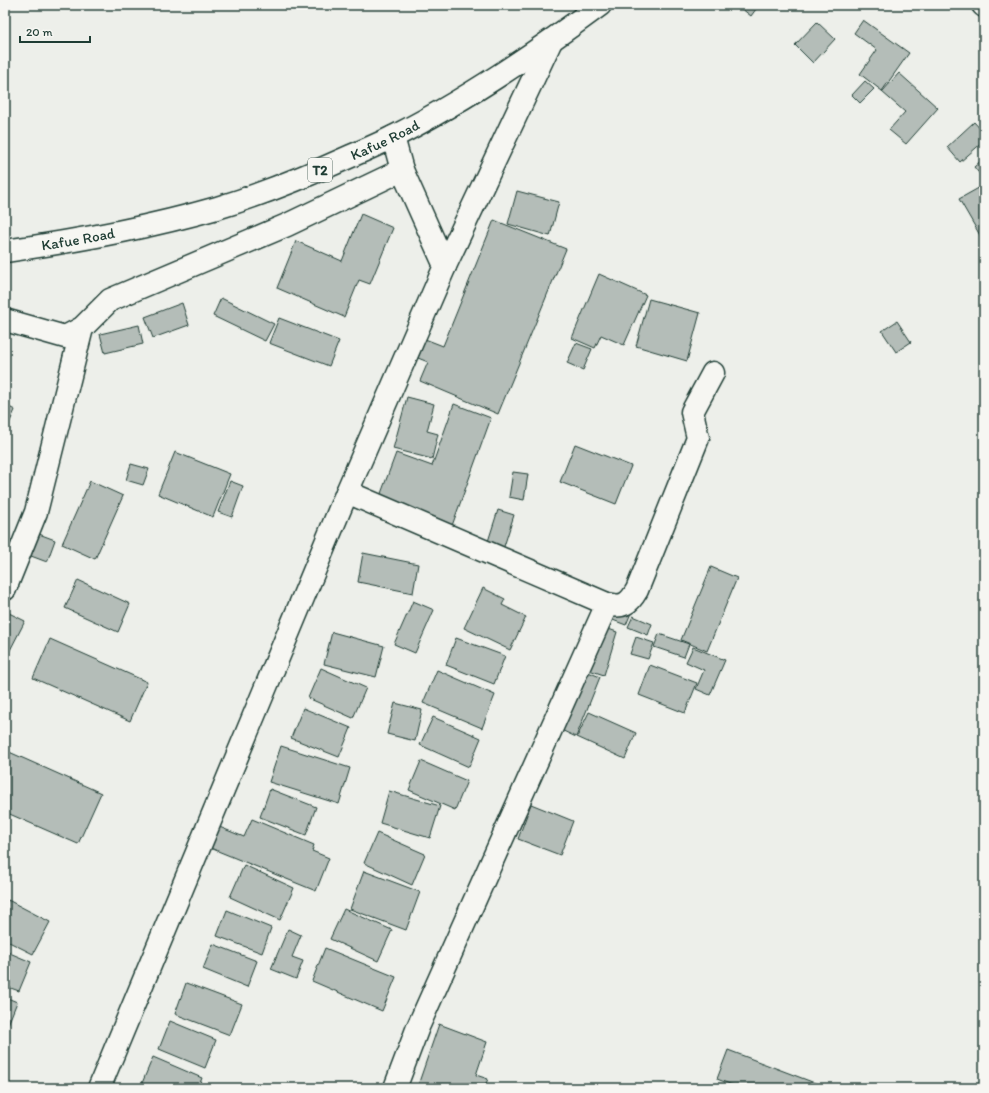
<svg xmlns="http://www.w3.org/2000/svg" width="989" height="1093" viewBox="0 0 989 1093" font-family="Itim,sans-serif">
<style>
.building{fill:#b4bdb8;stroke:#1f3d34}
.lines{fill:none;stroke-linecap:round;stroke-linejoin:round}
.minor-casing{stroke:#1f3d34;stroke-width:25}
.trunk-casing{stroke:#1f3d34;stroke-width:25}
.minor{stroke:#f6f6f2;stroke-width:22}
.trunk{stroke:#f6f6f2;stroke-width:22}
.labels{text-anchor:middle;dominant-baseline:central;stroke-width:3;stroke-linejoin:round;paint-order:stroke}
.shield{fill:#f6f6f2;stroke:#60746d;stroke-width:1}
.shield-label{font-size:14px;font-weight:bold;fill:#1f3d34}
.street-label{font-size:15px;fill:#1f3d34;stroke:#f6f6f2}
</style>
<rect width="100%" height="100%" fill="#edefea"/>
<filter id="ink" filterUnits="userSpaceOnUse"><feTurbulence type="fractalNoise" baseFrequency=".025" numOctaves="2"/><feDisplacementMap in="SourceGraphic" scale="8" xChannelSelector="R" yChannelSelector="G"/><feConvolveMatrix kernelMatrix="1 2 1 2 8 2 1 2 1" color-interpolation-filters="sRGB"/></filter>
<g filter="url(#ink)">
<g class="building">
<path d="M737,5h22l-8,11z"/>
<path d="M863,20l46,33 -27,38 -22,-17 17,-24 -23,-17z"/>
<path d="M817,22l18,17 -22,24 -18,-18z"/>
<path d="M899,73l39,35 -32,36 -17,-14 16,-18 -23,-20z"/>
<path d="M865,81l9,8 -14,14 -8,-8z"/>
<path d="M974,122l10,11v8l-24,21 -13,-15z"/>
<path d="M984,158v20h-1l-9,-11z"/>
<path d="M984,185v50l-3,2 -22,-38z"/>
<path d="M517,191l42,11 -9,34 -42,-12z"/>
<path d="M361,214l32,14 -23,56 -11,-4 -15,37 -67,-29 19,-47 46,20z"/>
<path d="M494,220l72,29 -68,165 -78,-33 8,-19 -10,-4 7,-19 18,7z"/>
<path d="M599,274l47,21 -22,50 -23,-10 -6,13 -23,-10z"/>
<path d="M221,298l53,26 -9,17 -52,-25z"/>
<path d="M649,299l51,14 -13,48 -51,-15z"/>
<path d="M182,303l7,22 -36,13 -8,-21z"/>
<path d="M279,318l60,23 -10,25 -60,-23z"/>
<path d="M897,321l14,21 -15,10 -14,-21z"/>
<path d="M139,325l4,19 -38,9 -5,-19z"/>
<path d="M576,343l16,6 -9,21 -16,-7z"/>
<path d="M407,397l27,7 -7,27 11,3 -6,25 -39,-10z"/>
<path d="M454,404l37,14 -42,116 -73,-27 20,-54 36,13z"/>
<path d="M5,405l10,5 -10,23z"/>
<path d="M575,444l56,22 -15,38 -56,-22z"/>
<path d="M175,452l55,22 -17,43 -55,-23z"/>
<path d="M131,464l18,5 -6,16 -17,-5z"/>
<path d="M513,472l15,2 -4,26 -15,-3z"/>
<path d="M90,481l33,15 -28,63 -33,-15z"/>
<path d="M230,481l13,5 -11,31 -14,-5z"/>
<path d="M498,510l16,5 -14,44 -16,-5z"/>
<path d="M31,531l24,9 -8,22 -24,-9z"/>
<path d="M363,553l55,11 -5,29 -55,-11z"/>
<path d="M711,567l26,11 -30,73 -26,-11z"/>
<path d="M78,580l52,24 -12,28 -53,-24z"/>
<path d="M483,588l22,11 -3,6 24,12 -16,33 -46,-22z"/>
<path d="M413,601l21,9 -19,43 -21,-9z"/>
<path d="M615,607l16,6 -5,12 -16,-6z"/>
<path d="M5,611l20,10 -20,39z"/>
<path d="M633,616l19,8 -4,11 -20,-8z"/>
<path d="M600,626l17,6 -13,43 -18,-6z"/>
<path d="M332,632l52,14 -8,31 -52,-13z"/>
<path d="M659,634l30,10 -5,13 -30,-10z"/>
<path d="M636,637l18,6 -6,16 -18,-5z"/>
<path d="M456,638l49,18 -11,28 -48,-19z"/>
<path d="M50,639l97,43 -17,39 -97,-43z"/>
<path d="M693,647l32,13 -15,35 -14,-6 8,-19 -18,-8z"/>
<path d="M650,665l47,18 -12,30 -46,-18z"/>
<path d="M321,668l45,20 -13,30 -45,-20z"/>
<path d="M581,669l19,8 -24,60 -19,-9z"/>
<path d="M437,670l58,25 -13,33 -59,-25z"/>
<path d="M395,703l27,7 -7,31 -28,-7z"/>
<path d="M303,708l48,20 -12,29 -48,-19z"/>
<path d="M589,712l47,21 -11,26 -48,-22z"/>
<path d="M433,717l48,21 -12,29 -49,-22z"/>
<path d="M281,746l69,22 -11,36 -70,-22z"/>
<path d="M7,751l94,42 -23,51 -73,-32v-58z"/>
<path d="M421,761l46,20 -12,29 -46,-20z"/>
<path d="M270,789l46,18 -10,28 -46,-18z"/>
<path d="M389,791l51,15 -10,32 -50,-15z"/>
<path d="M531,804l42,17 -13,34 -42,-16z"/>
<path d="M252,819l62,26 -2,6 17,7 -13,33 -108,-44 9,-21 27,11z"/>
<path d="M377,833l48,21 -13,31 -48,-22z"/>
<path d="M244,865l50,23 -14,32 -50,-23z"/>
<path d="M364,871l56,21 -14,38 -56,-21z"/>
<path d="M8,900l42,22 -17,32 -28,-14v-34z"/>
<path d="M344,909l48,21 -14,31 -48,-22z"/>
<path d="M227,910l44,18 -9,25 -45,-17z"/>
<path d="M288,929l13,6 -9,22 11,4 -7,18 -25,-10z"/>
<path d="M213,944l44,17 -10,26 -44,-18z"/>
<path d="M325,948l71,29 -14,34 -70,-30z"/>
<path d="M5,951l26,11 -12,29 -14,-5z"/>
<path d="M186,983l56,21 -12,31 -55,-21z"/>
<path d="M5,997l12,5 -12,30z"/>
<path d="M170,1021l46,19 -11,28 -46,-19z"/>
<path d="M439,1024l48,18 -11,33 12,4 -4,9h-67z"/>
<path d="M728,1050l100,38h-88l-23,-9z"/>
<path d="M153,1057l49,21 -4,10h-58z"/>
</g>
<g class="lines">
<g class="minor-casing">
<g id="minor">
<path d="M983,5l1,1"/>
<path d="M393,137l9,33 43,96"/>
<path d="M5,320l60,17 17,-9 28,-28 177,-75 115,-55"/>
<path d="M347,492l260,112c16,4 22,0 30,-14l61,-152 -6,-26 21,-39"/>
<path d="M5,589l31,-77 46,-184"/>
<path d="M99,1088l248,-596 98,-226 106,-225"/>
<path d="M395,1088l23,-61 189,-423"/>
</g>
</g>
<g class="trunk-casing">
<g id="trunk">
<path id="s1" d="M5,251c72,-10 142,-23 212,-43 46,-14 90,-32 134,-52 14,-6 28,-12 42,-19 73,-37 141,-83 207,-132"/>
</g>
</g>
<use href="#minor" class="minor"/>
<use href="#trunk" class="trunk"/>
</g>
</g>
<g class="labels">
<rect class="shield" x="308" y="158" width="24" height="24" rx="3"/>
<g class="shield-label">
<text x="320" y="170">T2</text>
</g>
<g class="street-label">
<text stroke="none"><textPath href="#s1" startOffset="398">Kafue Road</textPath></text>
<text stroke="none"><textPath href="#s1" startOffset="74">Kafue Road</textPath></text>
</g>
</g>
<rect width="989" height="1093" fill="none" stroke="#f6f6f2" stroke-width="20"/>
<rect x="10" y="10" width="969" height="1073" fill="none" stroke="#1f3d34" stroke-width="1.5" filter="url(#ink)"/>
<path d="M20 36v6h70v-6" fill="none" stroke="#1f3d34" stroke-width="2"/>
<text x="26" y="36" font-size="12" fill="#1f3d34" stroke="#f6f6f2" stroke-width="3" paint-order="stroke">20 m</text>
</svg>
